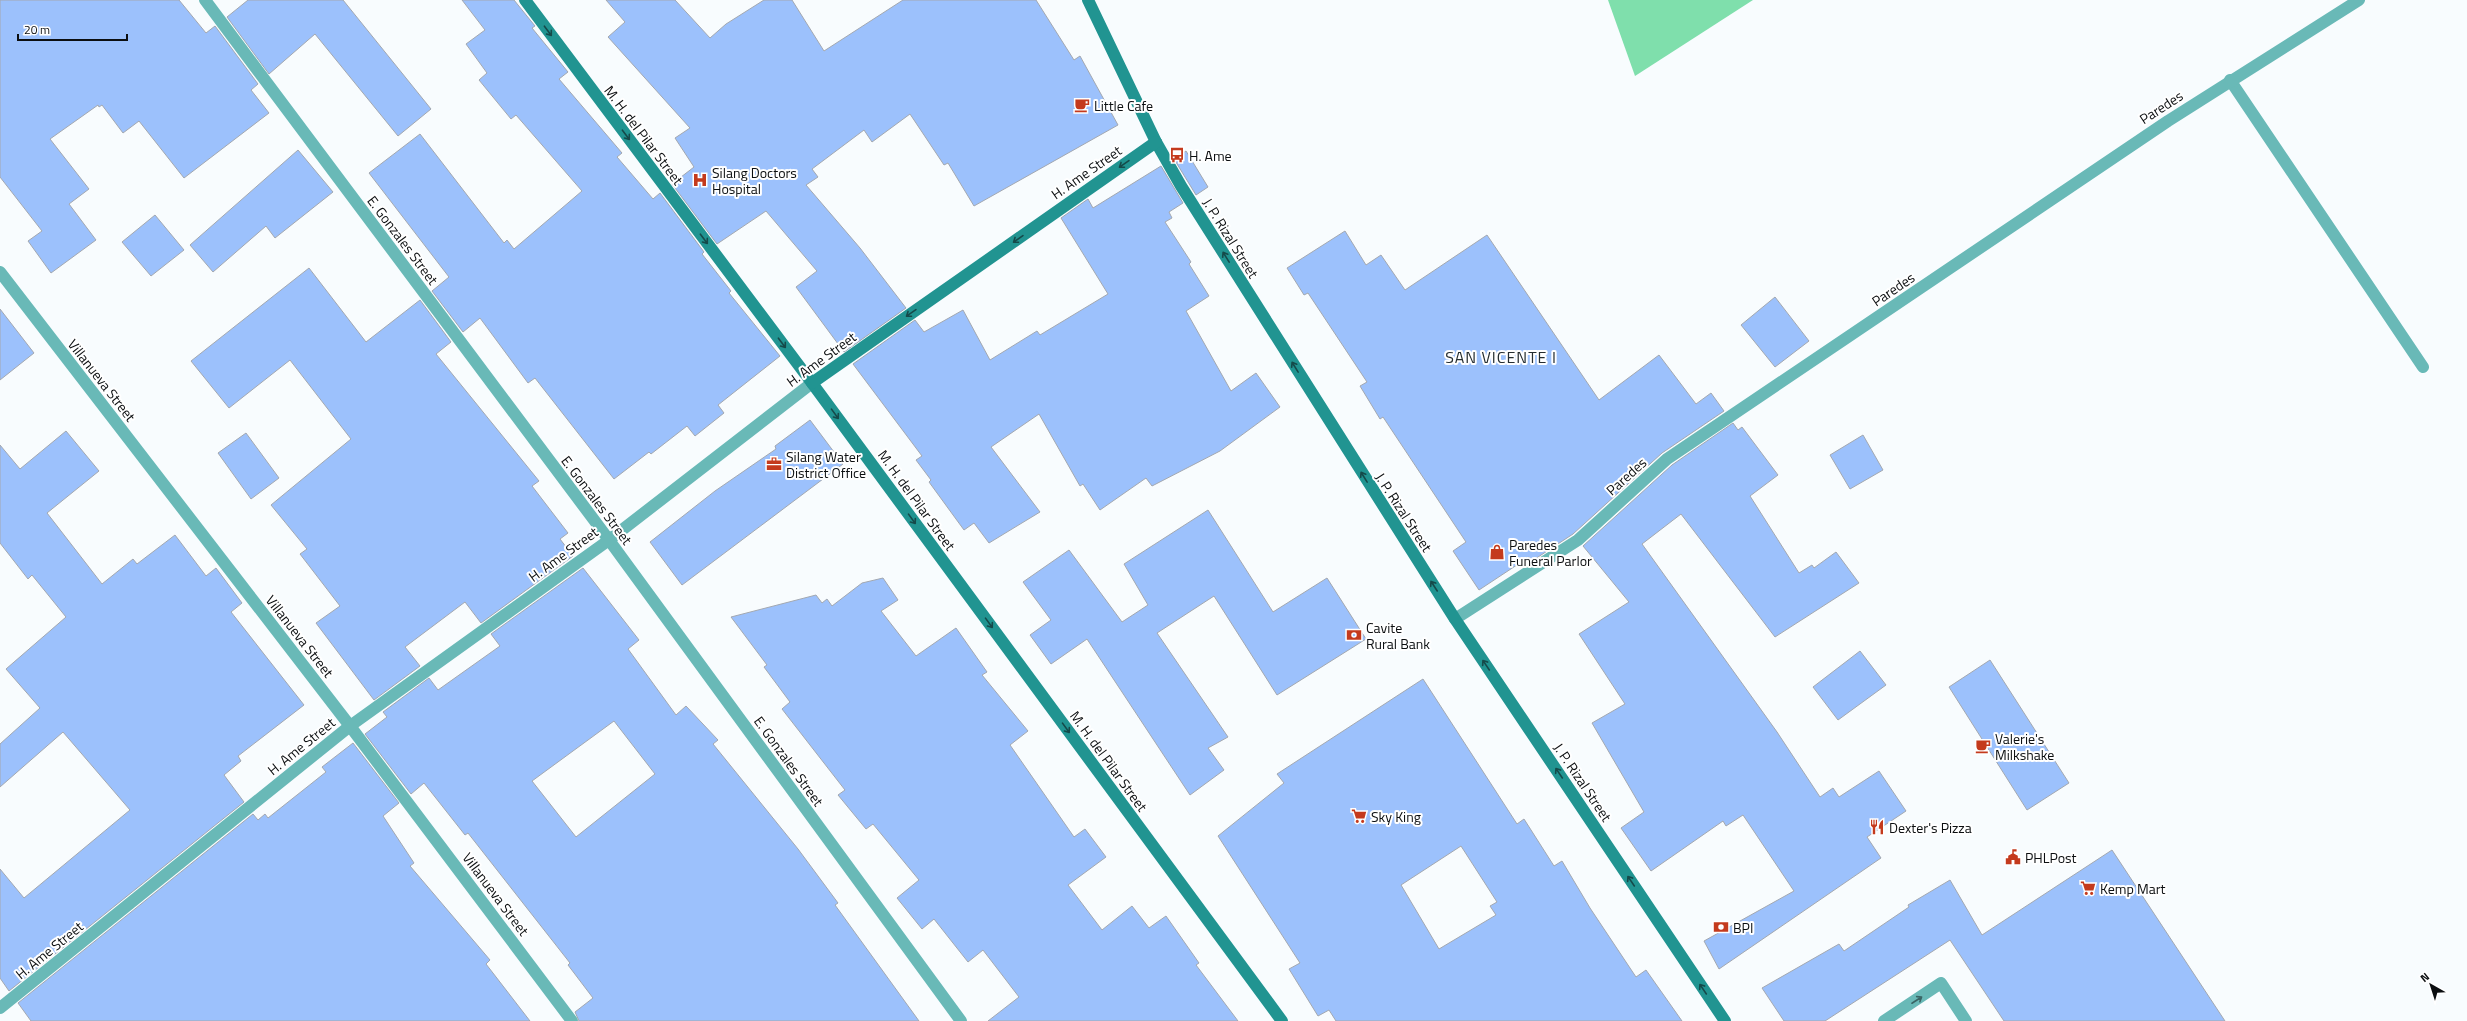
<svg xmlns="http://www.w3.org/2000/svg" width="2467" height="1021" viewBox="0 0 2467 1021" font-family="'Titillium Web',sans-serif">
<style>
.forest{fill:#7fdfac}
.building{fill:#9cc1fc;stroke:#a3a8b0;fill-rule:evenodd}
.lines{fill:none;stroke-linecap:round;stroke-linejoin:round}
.lane{stroke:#69b9b7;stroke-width:12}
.street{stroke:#69b9b7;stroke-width:12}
.secondary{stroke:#219491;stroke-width:12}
.oneway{stroke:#154a4a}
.oneway2{stroke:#3a6464}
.labels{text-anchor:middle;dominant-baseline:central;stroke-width:4;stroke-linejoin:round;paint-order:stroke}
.poi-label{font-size:14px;fill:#0b0e10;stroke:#fff;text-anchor:start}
.street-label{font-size:14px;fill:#0b0e10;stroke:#fff}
.quarter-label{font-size:16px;letter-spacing:1px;fill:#262e31;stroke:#fff}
</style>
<rect width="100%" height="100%" fill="#f8fcfe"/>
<path class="forest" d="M1608,0h145l-118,76z"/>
<g class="building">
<path d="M0,0h179l27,33 9,-7 43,58 -7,6 18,23 -85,65 -45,-57 -16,12 -21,-28 -3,2 -1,-2 -48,34 39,50 -20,15 27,36 -45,33 -23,-32 14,-10 -42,-54z"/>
<path d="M248,0h95l88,109 -33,27 -83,-102 -46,40 -42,-57z"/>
<path d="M462,0h52l21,26 -3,2 36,44 -9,7 63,74 -5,4 36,42 7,-6 44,59 -2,2 29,37 -2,2 51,63 -62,49 6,8 -29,23 -8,-10 -36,28 -2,-2 -35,27 -79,-101 -7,5 -48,-65 -17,14 -31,-41 17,-14 -80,-104 51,-39 84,109 3,-3 7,9 68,-58 -66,-76 -5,4 -32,-39 8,-7 -21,-29 19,-14z"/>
<path d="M606,0h69l35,38 16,-14 38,-24h28l32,51 79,-51h133l38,60 6,-4 38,69 -144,81 -26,-43 -4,2 -34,-51 -38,28 -8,-12 -52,39 6,8 -12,8 54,63 46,60 -62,44 -48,-65 21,-16 -51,-60 -49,33 -45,-60 22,-17 -19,-29 15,-10 -82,-91 17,-15z"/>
<path d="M298,150l35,42 -58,46 -9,-12 -53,46 -23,-27z"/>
<path d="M1186,151l22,36 -12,8 -22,-36z"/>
<path d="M1161,166l22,37 -14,9 3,6 -7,4 26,40 -2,2 20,32 -23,15 45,80 25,-18 24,34 -60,44 -68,35 -6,-8 -46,32 -17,-26 -3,2 -41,-72 -48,33 49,65 -51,31 -15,-20 -10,7 -35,-48 2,-2 -15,-20 6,-4 -69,-92 62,-44 9,12 39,-22 27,50 47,-29 3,4 68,-41 -47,-76 27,-19 5,9z"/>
<path d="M155,215l29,35 -33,26 -29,-34z"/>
<path d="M1345,231l21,34 15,-10 24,35 82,-55 112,165 60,-45 37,49 15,-11 13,18 -62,42 -89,81 -41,27 -3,-4 -50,33 -26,-39 13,-9 -83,-125 -3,2 -20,-33 7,-4 -59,-89 -4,2 -17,-27z"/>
<path d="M309,268l57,74 54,-42 31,42 -15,12 103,127 -7,5 36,47 -8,6 13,17 -92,67 -16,-21 -60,45 15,19 -46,34 -58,-77 24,-17 -40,-52 7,-5 -36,-44 80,-66 -61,-79 -61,48 -38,-47z"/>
<path d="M1775,297l34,44 -34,26 -34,-42z"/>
<path d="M0,309l34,44 -34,27z"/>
<path d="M810,420l33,44 -161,121 -32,-43 65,-51 61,-42 -1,-3z"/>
<path d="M1733,423l5,7 4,-3 36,48 -28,21 49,77 13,-8 2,3 22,-16 23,31 -84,54 -94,-123 -39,30 135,188 43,65 13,-9 6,9 40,-26 27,40 -39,26 14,21 -162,111 -15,-28 90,-50 -51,-76 -17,11 -3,-5 -72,50 -30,-43 23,-16 -52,-89 33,-19 -46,-70 50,-32 -46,-56 89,-81z"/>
<path d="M66,431l33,40 -52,42 55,71 31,-25 4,5 38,-29 31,41 10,-8 26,35 -11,9 73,93 -66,51 3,5 -17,14 20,27 -235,189 -9,-13v-109l24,29 106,-88 -67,-78 -63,55v-43l40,-36 -34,-39 60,-52 -34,-42 -4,4 -28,-36v-98l20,24z"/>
<path d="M246,433l33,45 -28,21 -33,-46z"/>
<path d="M1863,435l20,35 -33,19 -20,-34z"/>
<path d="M1208,510l65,102 54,-34 39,61 -89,56 -63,-99 -57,37 71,104 -20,11 16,22 -34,25 -103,-156 -36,25 -21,-29 21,-15 -28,-38 46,-32 53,72 26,-17 -24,-41z"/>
<path d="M583,568l56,72 -11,9 48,66 10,-9 32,34 -5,4 85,105 40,54 -3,2 84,116h-340l-4,-9 18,-14 -25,-33 2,-2 -102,-130 -3,2 -41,-52 -13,11 -46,-60 22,-17 -4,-5 46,-34 9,12 62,-44 -9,-12zM614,721l41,53 -79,63 -44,-56z"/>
<path d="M883,578l15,22 -17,11 35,45 40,-28 31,44 -5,3 46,56 -18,14 64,92 11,-8 21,28 -38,28 34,45 30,-24 17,22 17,-12 33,47 -3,2 42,56h-250l31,-24 -36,-47 -15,12 -34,-43 -12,10 -25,-31 22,-18 -46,-56 -7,5 -28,-34 7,-5 -63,-81 8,-7 -26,-35 3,-2 -36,-48 85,-22 6,8 5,-4 5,7 30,-23z"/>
<path d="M1860,651l26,34 -48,35 -25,-33z"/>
<path d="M1990,660l79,123 -42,27 -78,-123z"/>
<path d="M1423,679l94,145 7,-5 30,47 8,-5 28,47 46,69 10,-7 36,51h-346l-7,-11 -11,6 -29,-47 11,-6 -82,-127 66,-53 -7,-9zM1461,846l36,56 -7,4 6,9 -57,34 -38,-64z"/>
<path d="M353,743l46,60 -16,13 31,47 -4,3 80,94 -4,4 44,57h-499l-13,-18 235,-189 5,6 7,-6 3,4 58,-46 -4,-5z"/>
<path d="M2112,850l113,171h-221l-54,-81 -125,81h-41l-22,-33 77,-44 5,7 65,-44 -1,-2 42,-25 32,55z"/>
</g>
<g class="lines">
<path class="lane" d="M1884,1021l57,-38 25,38"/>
<g class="street">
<path d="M205,0l404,540 352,481"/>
<path d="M2230,80l193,287"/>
<path d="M0,272l350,454 222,295"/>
<path d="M1455,619l123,-79 89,-81 501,-338 191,-121"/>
<path d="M0,1008l350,-282 259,-186 203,-157"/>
</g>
<g class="secondary">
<path d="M525,0l287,383 470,638"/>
<path d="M1088,0l68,142 25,44 274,433 270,402"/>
<path d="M812,383l344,-241"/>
</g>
</g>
<defs><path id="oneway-shaft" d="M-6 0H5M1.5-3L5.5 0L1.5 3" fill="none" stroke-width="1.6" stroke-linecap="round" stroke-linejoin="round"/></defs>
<g class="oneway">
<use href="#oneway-shaft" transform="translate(548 31) rotate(53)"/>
<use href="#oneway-shaft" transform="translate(626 135) rotate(53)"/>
<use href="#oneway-shaft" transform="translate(1124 164) rotate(145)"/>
<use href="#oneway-shaft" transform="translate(704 239) rotate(53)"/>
<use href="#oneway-shaft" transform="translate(1018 239) rotate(145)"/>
<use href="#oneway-shaft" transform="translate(1226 257) rotate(-122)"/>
<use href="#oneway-shaft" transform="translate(911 313) rotate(145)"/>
<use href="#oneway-shaft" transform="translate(782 343) rotate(53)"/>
<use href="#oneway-shaft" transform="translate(1295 367) rotate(-122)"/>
<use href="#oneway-shaft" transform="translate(835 414) rotate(54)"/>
<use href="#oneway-shaft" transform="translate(1364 477) rotate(-122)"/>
<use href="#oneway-shaft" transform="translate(912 519) rotate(54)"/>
<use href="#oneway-shaft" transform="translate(1434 586) rotate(-123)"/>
<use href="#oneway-shaft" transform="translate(989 623) rotate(54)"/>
<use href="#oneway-shaft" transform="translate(1486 665) rotate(-124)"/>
<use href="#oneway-shaft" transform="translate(1066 728) rotate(54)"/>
<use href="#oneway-shaft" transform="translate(1559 773) rotate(-124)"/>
<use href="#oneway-shaft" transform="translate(1631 881) rotate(-124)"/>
<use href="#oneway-shaft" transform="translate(1703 989) rotate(-124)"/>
</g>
<use class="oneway2" href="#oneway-shaft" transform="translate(1917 1000) rotate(-33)"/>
<defs>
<g id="cafe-bare" transform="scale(1.2)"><path d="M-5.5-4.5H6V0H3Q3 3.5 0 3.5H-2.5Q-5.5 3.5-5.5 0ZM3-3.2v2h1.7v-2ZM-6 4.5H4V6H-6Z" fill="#c43a1d" stroke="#fff" stroke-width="2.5" paint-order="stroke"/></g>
<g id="bus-bare" transform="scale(1.2)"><path d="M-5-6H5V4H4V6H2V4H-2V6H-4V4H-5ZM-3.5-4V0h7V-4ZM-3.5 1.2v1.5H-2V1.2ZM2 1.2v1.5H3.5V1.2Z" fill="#c43a1d" stroke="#fff" stroke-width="2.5" paint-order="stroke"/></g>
<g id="hospital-bare" transform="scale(1.2)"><path d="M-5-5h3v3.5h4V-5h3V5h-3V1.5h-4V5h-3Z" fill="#c43a1d" stroke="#fff" stroke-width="2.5" paint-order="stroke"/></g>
<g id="office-bare" transform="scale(1.2)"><path d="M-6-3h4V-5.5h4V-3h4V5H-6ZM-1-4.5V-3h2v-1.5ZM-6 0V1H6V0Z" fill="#c43a1d" stroke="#fff" stroke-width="2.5" paint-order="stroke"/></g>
<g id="shop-bare" transform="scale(1.2)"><path d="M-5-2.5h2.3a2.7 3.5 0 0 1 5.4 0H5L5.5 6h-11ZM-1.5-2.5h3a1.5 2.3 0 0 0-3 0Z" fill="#c43a1d" stroke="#fff" stroke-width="2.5" paint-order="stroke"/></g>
<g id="bank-bare" transform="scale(1.2)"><path d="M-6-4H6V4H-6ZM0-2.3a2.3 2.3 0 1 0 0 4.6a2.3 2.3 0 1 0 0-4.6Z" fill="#c43a1d" stroke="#fff" stroke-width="2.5" paint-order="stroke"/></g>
<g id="supermarket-bare" transform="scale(1.2)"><path d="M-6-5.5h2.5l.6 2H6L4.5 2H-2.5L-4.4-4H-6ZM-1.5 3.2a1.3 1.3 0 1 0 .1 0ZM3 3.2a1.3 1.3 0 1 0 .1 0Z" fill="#c43a1d" stroke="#fff" stroke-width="2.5" paint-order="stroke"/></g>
<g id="restaurant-bare" transform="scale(1.2)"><path d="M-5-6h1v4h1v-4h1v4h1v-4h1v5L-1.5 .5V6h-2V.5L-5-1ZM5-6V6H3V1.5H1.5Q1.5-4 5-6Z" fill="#c43a1d" stroke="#fff" stroke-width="2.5" paint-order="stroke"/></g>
<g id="civic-bare" transform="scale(1.2)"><path d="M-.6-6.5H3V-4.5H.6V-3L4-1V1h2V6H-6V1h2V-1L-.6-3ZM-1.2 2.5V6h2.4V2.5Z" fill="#c43a1d" stroke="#fff" stroke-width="2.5" paint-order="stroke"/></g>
</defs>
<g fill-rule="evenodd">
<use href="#cafe-bare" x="1082" y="105"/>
<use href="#bus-bare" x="1177" y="155"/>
<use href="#hospital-bare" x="700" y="180"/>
<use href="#office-bare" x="774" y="464"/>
<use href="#shop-bare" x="1497" y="552"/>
<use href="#bank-bare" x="1354" y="635"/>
<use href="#cafe-bare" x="1983" y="746"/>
<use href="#supermarket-bare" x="1359" y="816"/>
<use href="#restaurant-bare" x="1877" y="827"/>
<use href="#civic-bare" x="2013" y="857"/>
<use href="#supermarket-bare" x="2088" y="888"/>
<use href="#bank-bare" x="1721" y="927"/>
</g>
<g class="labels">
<g class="poi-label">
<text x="1094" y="105">Little Cafe</text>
<text x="1189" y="155">H. Ame</text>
<text x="712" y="172">Silang Doctors<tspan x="712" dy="16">Hospital</tspan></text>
<text x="786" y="456">Silang Water<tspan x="786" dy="16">District Office</tspan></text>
<text x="1509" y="544">Paredes<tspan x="1509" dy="16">Funeral Parlor</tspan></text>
<text x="1366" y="627">Cavite<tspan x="1366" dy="16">Rural Bank</tspan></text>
<text x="1995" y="738">Valerie's<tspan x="1995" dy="16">Milkshake</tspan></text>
<text x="1371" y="816">Sky King</text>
<text x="1889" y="827">Dexter's Pizza</text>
<text x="2025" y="857">PHLPost</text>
<text x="2100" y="888">Kemp Mart</text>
<text x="1733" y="927">BPI</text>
</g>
<g class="street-label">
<text transform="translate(2161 107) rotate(-33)">Paredes</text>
<text transform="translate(644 135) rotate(53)">M. H. del Pilar Street</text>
<text transform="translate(1086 172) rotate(-35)">H. Ame Street</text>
<text transform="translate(1231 238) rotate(58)">J. P. Rizal Street</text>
<text transform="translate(403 240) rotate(53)">E. Gonzales Street</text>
<text transform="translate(1893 289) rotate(-34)">Paredes</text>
<text transform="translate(821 359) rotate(-36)">H. Ame Street</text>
<text transform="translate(102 380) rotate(52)">Villanueva Street</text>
<text transform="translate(1626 476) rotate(-42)">Paredes</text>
<text transform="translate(597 500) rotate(53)">E. Gonzales Street</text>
<text transform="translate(917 500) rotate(54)">M. H. del Pilar Street</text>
<text transform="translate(1404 512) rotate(57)">J. P. Rizal Street</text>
<text transform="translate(563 554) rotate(-36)">H. Ame Street</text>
<text transform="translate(300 636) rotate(52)">Villanueva Street</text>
<text transform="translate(301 746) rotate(-39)">H. Ame Street</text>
<text transform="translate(789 761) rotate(54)">E. Gonzales Street</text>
<text transform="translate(1109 761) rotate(54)">M. H. del Pilar Street</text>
<text transform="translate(1583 782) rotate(56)">J. P. Rizal Street</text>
<text transform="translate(496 894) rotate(53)">Villanueva Street</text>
<text transform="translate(49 950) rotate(-39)">H. Ame Street</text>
</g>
<g class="quarter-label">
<text x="1501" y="357">SAN VICENTE I</text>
</g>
</g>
<g transform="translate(2431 985) rotate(321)" stroke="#ffffff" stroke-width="3" paint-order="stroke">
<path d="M0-3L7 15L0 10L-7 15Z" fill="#0b0e10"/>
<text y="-6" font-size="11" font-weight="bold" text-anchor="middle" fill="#0b0e10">N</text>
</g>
<path d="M18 34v6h109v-6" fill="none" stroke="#0b0e10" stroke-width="2"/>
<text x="24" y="34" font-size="12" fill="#0b0e10" stroke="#ffffff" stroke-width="3" paint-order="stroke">20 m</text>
</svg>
